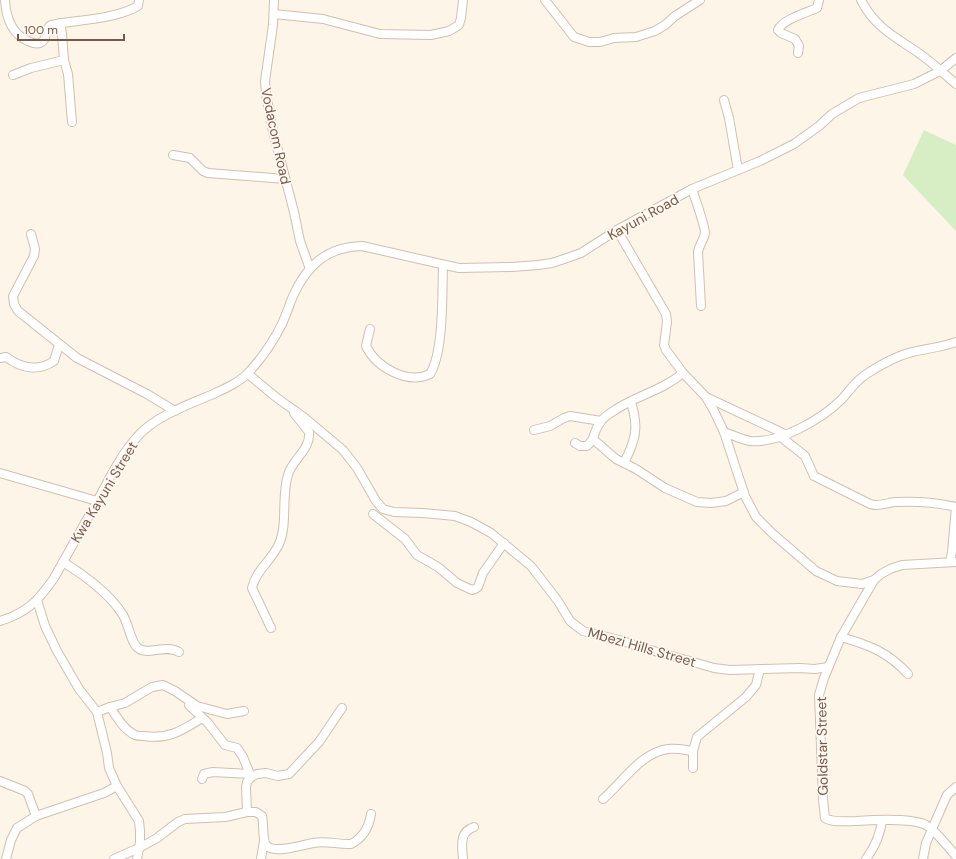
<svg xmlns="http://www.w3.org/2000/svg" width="956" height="859" viewBox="0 0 956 859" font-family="'DM Sans',sans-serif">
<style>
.green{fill:#d7eec5}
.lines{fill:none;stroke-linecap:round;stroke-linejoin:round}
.minor-casing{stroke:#d4beaf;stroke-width:10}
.minor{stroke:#fff;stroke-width:8}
.labels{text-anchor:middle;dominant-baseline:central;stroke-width:3.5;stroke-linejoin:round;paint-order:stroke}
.street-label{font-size:14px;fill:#7b5949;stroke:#fff9f1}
</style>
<rect width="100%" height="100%" fill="#fef5e9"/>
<path class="green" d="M924,130l32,15v86l-53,-56z"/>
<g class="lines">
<g class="minor-casing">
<g id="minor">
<path d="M5,0c1,17 7,34 23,41 4,2 9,3 12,2 8,-3 4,-14 11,-18 26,-5 65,-6 87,-19l1,-6"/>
<path d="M274,0l-1,25 -8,56 1,13 7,37 21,81 6,29 10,28"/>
<path d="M545,0l29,37 15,5h11l14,-4 22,-1 19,-6 10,-6 10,-9 25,-16"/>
<path d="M861,0c14,28 35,37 59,54 13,9 24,20 36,30"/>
<path d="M274,14l49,5 57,15 51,1 18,-4 10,-6 2,-7 2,-18"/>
<path d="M798,53l1,-7 -4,-7 -14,-6 -3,-3c5,-11 28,-17 39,-22l2,-8"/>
<path d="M64,60l4,14 4,48"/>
<path d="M13,75l18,-7 33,-8 -2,-26 -2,-11"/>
<path d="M724,100l5,18 9,52"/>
<path d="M173,155l17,3 13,13 5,2 77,6"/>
<path d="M692,189c3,9 13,37 13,44 -1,7 -6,12 -7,19l3,54"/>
<path d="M617,230l49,84 1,8 -3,23 2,5 17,23 23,24 8,14 10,21 21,64 11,21 16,16 44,38 21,10 25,3 12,-4"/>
<path d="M31,234l4,15 -1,7 -21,40 1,8 4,7 59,47 70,36 28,17"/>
<path d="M370,329l-4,17c10,21 41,39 64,28 14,-22 12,-81 13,-109"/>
<path d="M0,358l6,-1c15,11 32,15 48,4l5,-16"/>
<path d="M248,374l29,24 28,20 38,32 14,18 19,33 7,8 11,3 29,1 32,3 16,6 20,11 40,33 27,35 12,20 13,10 40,10 17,6 74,21 16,2 70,-2 15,1 13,-2"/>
<path d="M706,397l81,38"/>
<path d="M534,430l16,-4 14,-8 6,-2 31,5"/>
<path d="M724,432c8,3 17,7 26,9 29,3 72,-22 92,-42 9,-10 13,-18 26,-26 14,-9 32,-19 49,-22 13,-3 26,-4 39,-9"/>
<path d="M781,437l24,19 9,20 56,28c8,3 16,-1 25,-2 21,-1 40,0 61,5l-4,45 -2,10"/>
<path d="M594,440l22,19 20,10 29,19 32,14 14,1 15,-2 18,-9"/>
<path d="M575,443l5,3h7c8,-8 5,-7 9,-16 3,-8 9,-14 16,-18 22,-16 50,-21 71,-39"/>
<path d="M624,463c12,-24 15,-35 7,-61"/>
<path d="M0,473l97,28"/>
<path d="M373,514l32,25 12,16 21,12 19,16 15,7 3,-1 3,-2 5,-14 21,-30"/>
<path d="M63,562c21,13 47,32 60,53 5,8 8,28 15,33 9,8 27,-4 41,4"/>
<path d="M956,562l-54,3 -12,4 -9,5 -7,6 -33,57 -17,41 -5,17 4,104 2,19c8,5 22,3 31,3 15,-1 57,-3 70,4 9,5 23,23 30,31"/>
<path d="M37,600l8,26 12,25 22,38 18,23 10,41 2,15 8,18 22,35 1,10v11l-3,17"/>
<path d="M0,621c27,-8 39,-21 54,-43 15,-27 30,-53 45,-80 11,-21 22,-43 38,-61 17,-20 50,-32 74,-42 13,-6 28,-12 38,-23 13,-14 24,-30 33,-48 4,-9 7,-18 11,-28 14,-31 34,-49 69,-50l97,22 53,-1 26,-2 14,-2 15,-5 14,-5 36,-23 75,-41 68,-28 34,-17 25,-18 13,-12 27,-16 55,-14 26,-13 16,-13"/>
<path d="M271,628l-19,-40c4,-18 20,-28 27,-44 9,-20 2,-48 9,-69 4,-16 23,-25 21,-43l-15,-19"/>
<path d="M841,637c28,8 47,15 67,37"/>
<path d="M189,705l19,18 17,22 12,3 6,9 8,20"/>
<path d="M110,707c7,10 13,22 25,28 2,1 6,1 9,1 24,4 39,-6 58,-18"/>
<path d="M97,712l13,-5 15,-4 27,-16 11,-2 12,6 22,15 30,8 17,-3"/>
<path d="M693,768v-17l4,-14 49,-40 10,-12 4,-16"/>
<path d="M202,779l2,-5 9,-2 37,2"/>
<path d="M0,781l25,10 3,3 8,22"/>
<path d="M603,799c20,-17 37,-46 65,-50 8,-1 17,1 25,2"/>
<path d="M247,812l-1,-25 1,-5 4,-5 6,-3 9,-1 12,3 11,-2 30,-32 23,-34"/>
<path d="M6,859l5,-19 6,-12 19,-12 68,-23 13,-7"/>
<path d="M114,859l25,-11 18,-10 21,-16 7,-3 40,-2 22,-5h9l6,4c2,8 0,26 5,30 9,8 35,-1 46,-3 14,-3 25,2 38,1 12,-6 18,-17 20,-30"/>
<path d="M261,859l3,-18"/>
<path d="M463,859c-1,-14 -4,-27 11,-32"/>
<path d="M866,859c9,-12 14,-23 16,-38"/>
<path d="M923,859l3,-16 17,-39 4,-9 9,-8"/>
</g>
</g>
<use href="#minor" class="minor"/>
</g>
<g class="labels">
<g class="street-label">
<text transform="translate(276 136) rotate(78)">Vodacom Road</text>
<text transform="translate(643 217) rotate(-29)">Kayuni Road</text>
<text transform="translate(104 492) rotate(-59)">Kwa Kayuni Street</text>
<text transform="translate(642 647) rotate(16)">Mbezi Hills Street</text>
<text transform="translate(822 746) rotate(-91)">Goldstar Street</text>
</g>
</g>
<path d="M18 34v6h106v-6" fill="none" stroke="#7b5949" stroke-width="2"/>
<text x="24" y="34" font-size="12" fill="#7b5949" stroke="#fff9f1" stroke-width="3" paint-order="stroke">100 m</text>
</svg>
